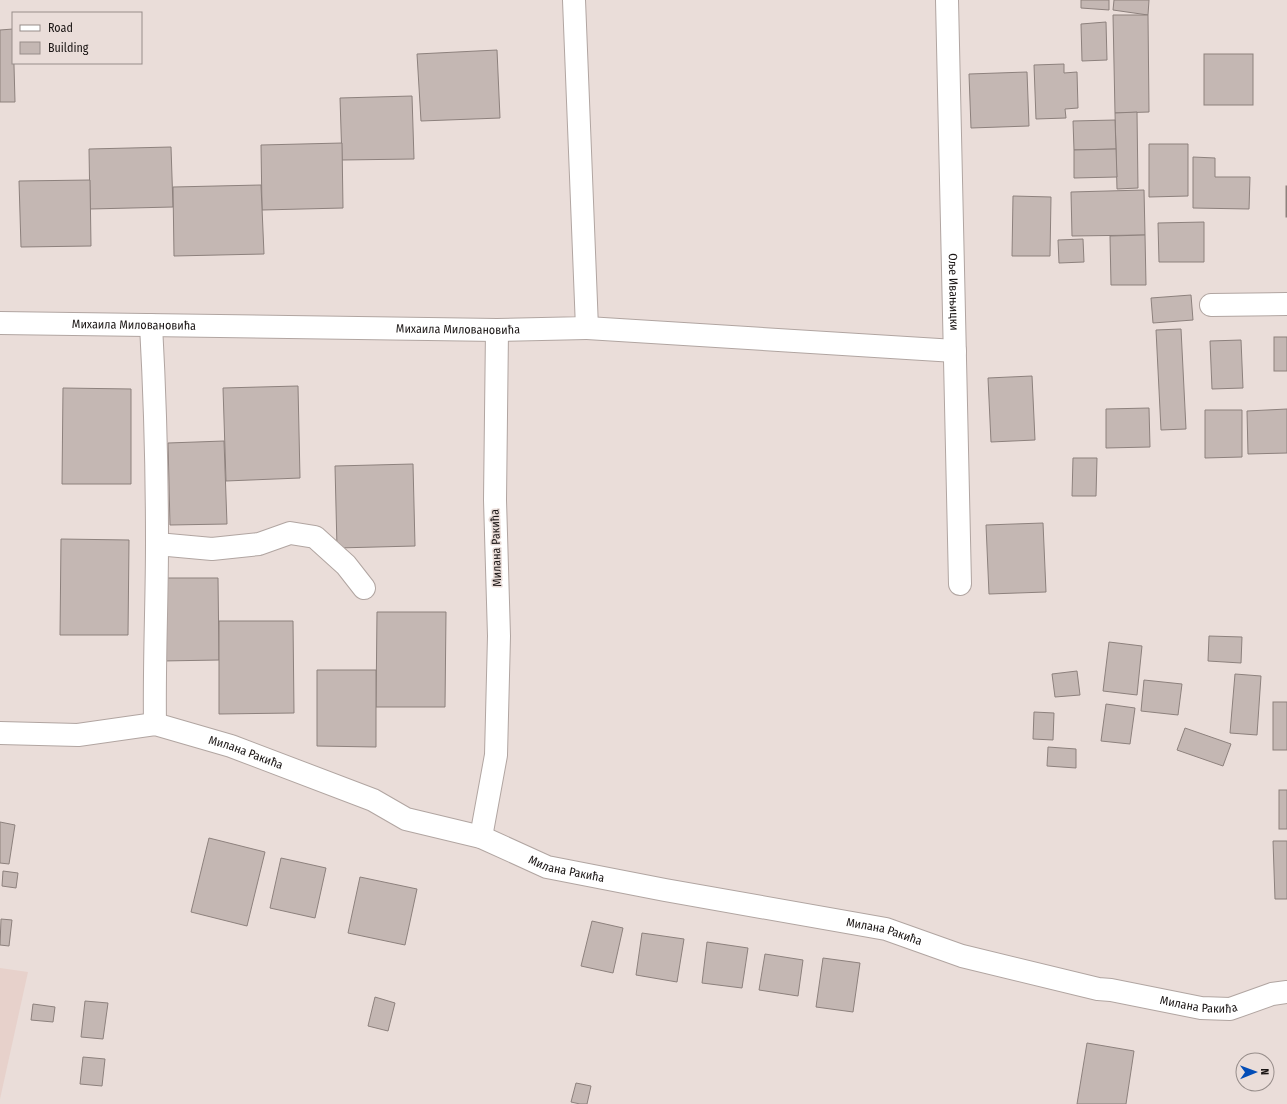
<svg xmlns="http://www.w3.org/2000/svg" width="1287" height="1104" viewBox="0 0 1287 1104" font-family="'Fira Sans Condensed',sans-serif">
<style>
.built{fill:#e7d1cb}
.building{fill:#c4b7b3;stroke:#8d817d}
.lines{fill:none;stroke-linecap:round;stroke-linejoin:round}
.minor-casing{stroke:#b1a5a1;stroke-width:24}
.minor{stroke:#fff;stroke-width:22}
.labels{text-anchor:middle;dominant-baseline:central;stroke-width:3;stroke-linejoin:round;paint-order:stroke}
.street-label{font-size:12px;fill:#1a1514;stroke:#eaddd9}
</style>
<rect width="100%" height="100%" fill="#eaddd9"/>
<path class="built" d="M0,968l28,4 -28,127z"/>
<g class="building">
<path d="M1081,0h28v10l-28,-2z"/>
<path d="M1114,0h35l-1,15 -35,-5z"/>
<path d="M1113,15h35l1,97 -34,1z"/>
<path d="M1106,22l1,38 -25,1 -1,-37z"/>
<path d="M13,29l2,73h-15v-72z"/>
<path d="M497,50l3,68 -79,3 -4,-67z"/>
<rect x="1204" y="54" width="49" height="51"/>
<path d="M1064,64v9l13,-1 1,36 -13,1 1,9 -30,1 -2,-54z"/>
<path d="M1027,72l2,54 -58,2 -2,-54z"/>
<path d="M412,96l2,63 -72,1 -2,-62z"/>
<path d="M1137,112l1,76 -21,1 -2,-76z"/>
<path d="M1115,120l1,29 -42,1 -1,-29z"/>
<path d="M342,143l1,65 -81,2 -1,-65z"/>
<path d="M1149,144h39v52l-39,1z"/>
<path d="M171,147l2,60 -83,2 -1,-60z"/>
<path d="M1116,149l1,28 -43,1v-28z"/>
<path d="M1193,157l22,1v19h35l-1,32 -56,-1z"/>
<path d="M90,180l1,66 -70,1 -2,-66z"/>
<path d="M261,185l3,69 -90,2 -1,-69z"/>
<rect x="1286" y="186" width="1" height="31"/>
<path d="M1144,190l1,45 -73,1 -1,-44z"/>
<path d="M1013,196l38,1 -1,59h-38z"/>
<path d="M1204,222v40h-45l-1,-39z"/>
<path d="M1145,235l1,50h-35l-1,-49z"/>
<path d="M1083,239l1,23 -25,1 -1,-23z"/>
<path d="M1191,295l2,25 -40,3 -2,-25z"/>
<path d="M1181,329l5,100 -25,1 -5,-100z"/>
<rect x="1274" y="337" width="13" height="34"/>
<path d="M1241,340l2,48 -31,1 -2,-48z"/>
<path d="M1032,376l3,64 -44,2 -3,-64z"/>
<path d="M298,386l2,92 -74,3 -3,-93z"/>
<path d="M63,388l68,1v95h-69z"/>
<path d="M1149,408l1,39 -44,1v-39z"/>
<path d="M1287,409v44l-39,1 -1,-43z"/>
<path d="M1205,410h37v47l-37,1z"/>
<path d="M224,441l3,83 -57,1 -2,-82z"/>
<path d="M1073,458h24l-1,38h-24z"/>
<path d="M413,464l2,82 -78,2 -2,-82z"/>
<path d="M1043,523l3,69 -57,2 -3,-69z"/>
<path d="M61,539l68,1 -1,95h-68z"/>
<path d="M162,578h56l1,82 -57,1z"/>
<path d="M377,612h69l-1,95h-69z"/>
<path d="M219,621h74l1,92 -75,1z"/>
<path d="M1209,636l33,1 -1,26 -33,-2z"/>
<path d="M1109,642l33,4 -5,49 -34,-4z"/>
<path d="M317,670h59v77l-59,-1z"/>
<path d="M1077,671l3,24 -25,2 -3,-23z"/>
<path d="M1235,674l26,2 -4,59 -27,-2z"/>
<path d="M1144,680l38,4 -4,31 -37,-4z"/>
<rect x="1273" y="702" width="14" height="48"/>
<path d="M1106,704l29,4 -5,36 -29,-3z"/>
<path d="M1034,712l20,1 -1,27 -20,-1z"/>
<path d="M1185,728l46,16 -8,22 -46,-16z"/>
<path d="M1048,747l28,2v19l-29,-2z"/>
<rect x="1279" y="790" width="8" height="39"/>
<path d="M0,822l15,3 -6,39 -9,-1z"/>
<path d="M209,838l56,14 -18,74 -56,-14z"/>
<path d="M1273,841h14v58h-12z"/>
<path d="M281,858l45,10 -11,50 -45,-10z"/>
<path d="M3,871l15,2 -2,15 -14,-2z"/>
<path d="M360,877l57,12 -12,56 -57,-12z"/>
<path d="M1,919l11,1 -3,26 -9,-1z"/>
<path d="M592,921l31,7 -10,45 -32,-7z"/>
<path d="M642,933l42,6 -7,43 -41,-7z"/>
<path d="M707,942l41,6 -6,40 -40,-5z"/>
<path d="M765,954l38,6 -5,36 -39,-6z"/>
<path d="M823,958l37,5 -7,49 -37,-5z"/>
<path d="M375,997l20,6 -7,28 -20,-5z"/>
<path d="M85,1001l23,2 -5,36 -22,-2z"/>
<path d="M33,1004l22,3 -2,15 -22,-2z"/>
<path d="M1087,1043l47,8 -8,53h-49z"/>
<path d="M83,1057l22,2 -3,27 -22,-2z"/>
<path d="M576,1083l15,3 -4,18h-7l-9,-2z"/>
</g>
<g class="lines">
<g class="minor-casing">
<g id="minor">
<path id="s1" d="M947,0l13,584"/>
<path d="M1211,305l76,-1"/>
<path id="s2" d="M0,323l497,7 90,-2 -13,-328"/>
<path d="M151,325c4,72 6,145 6,218 0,60 -3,121 -2,181"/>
<path d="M587,328l368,23"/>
<path d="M157,544l55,5 47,-5 31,-11 25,4 31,28 18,23"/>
<path id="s3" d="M0,733l78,2 77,-11 76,22 142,54 33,19 75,18 66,30 118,23 221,39 76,27 136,33 13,1 90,18 29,1 42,-15 15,-2"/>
<path d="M481,837l15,-82 3,-119 -4,-136 2,-170"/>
</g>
</g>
<use href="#minor" class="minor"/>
</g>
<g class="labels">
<g class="street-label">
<text stroke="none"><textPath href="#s1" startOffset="292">Оље Ивањицки</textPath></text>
<text stroke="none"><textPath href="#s2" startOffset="134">Михаила Миловановића</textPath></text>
<text stroke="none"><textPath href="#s2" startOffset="458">Михаила Миловановића</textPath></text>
<text transform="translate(496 548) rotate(-92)">Милана Ракића</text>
<text stroke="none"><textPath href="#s3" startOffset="251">Милана Ракића</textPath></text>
<text stroke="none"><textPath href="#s3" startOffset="594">Милана Ракића</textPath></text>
<text stroke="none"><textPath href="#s3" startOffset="918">Милана Ракића</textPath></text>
<text stroke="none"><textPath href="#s3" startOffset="1242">Милана Ракића</textPath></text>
</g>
</g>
<rect x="12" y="12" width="130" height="52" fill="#eaddd9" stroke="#978d8a"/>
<rect x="20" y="25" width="20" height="6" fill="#ffffff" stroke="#978d8a"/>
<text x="48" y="32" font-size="12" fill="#1a1514">Road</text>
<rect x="20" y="42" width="20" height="12" fill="#c4b7b3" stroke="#978d8a"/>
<text x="48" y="52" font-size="12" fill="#1a1514">Building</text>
<g transform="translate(1255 1072) rotate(89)"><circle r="19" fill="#eaddd9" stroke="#978d8a"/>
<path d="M0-3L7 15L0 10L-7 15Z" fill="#034db7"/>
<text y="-6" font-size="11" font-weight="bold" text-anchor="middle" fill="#1a1514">N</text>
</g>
</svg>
